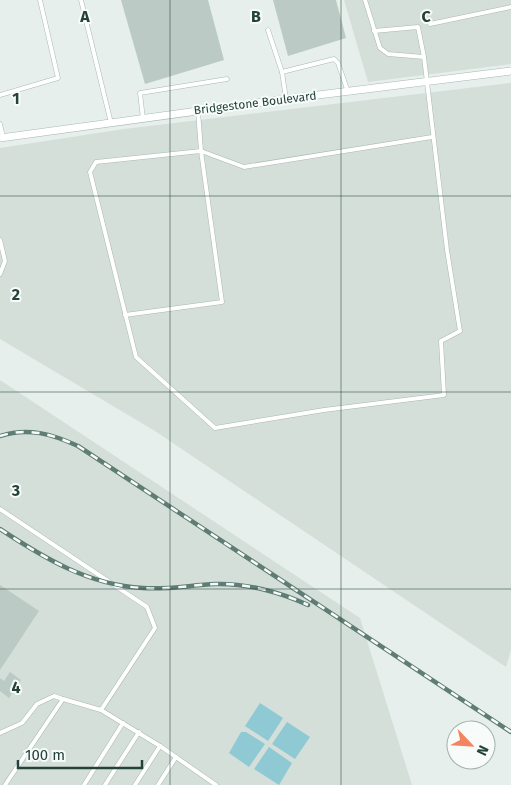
<svg xmlns="http://www.w3.org/2000/svg" width="511" height="785" viewBox="0 0 511 785" font-family="'Fira Sans',sans-serif">
<style>
.built{fill:#d4dfda}
.water{fill:#8ec9d4}
.building{fill:#bbcac4}
.lines{fill:none;stroke-linecap:round;stroke-linejoin:round}
.service-casing{stroke:#a8b8b2;stroke-width:5}
.minor-casing{stroke:#a8b8b2;stroke-width:8}
.service{stroke:#fff;stroke-width:4}
.minor{stroke:#fff;stroke-width:7}
.rail-casing{stroke:#5f7d75;stroke-width:4.5}
.rail{stroke:#f7fbf9;stroke-width:2.5;stroke-dasharray:8;stroke-linecap:butt}
.grid{fill:none;stroke:#24423a;stroke-width:1;stroke-opacity:0.55}
.labels{text-anchor:middle;dominant-baseline:central;stroke-width:4;stroke-linejoin:round;paint-order:stroke}
.street-label{font-size:12px;fill:#24423a;stroke:#f7fbf9}
.grid-label{font-size:16px;text-anchor:middle;font-weight:bold;fill:#24423a;stroke:#f7fbf9;stroke-width:4;stroke-linejoin:round;paint-order:stroke}
</style>
<rect width="100%" height="100%" fill="#e6efeb"/>
<g class="built">
<path d="M344,0h167v64l-143,18z"/>
<path d="M511,83v567l-5,17 -351,-236 -155,-92v-191l124,-19z"/>
<path d="M0,380l360,238 52,167h-412z"/>
</g>
<g class="water">
<path d="M260,703l23,15 -15,23 -23,-15z"/>
<path d="M287,722l23,15 -15,22 -23,-15z"/>
<path d="M241,732h5l19,12 -16,23 -20,-14z"/>
<path d="M269,747l23,16 -13,22 -25,-16z"/>
</g>
<g class="building">
<path d="M121,0h87l16,60 -79,24z"/>
<path d="M273,0h63l10,38 -58,18z"/>
<path d="M0,585l39,26 -39,59z"/>
<path d="M10,672l11,8 -12,18 -9,-7v-13l4,3z"/>
</g>
<g class="lines">
<g class="service-casing">
<g id="service">
<path d="M81,0l30,123"/>
<path d="M365,0l15,48 8,6 36,3"/>
<path d="M430,24l81,-17"/>
<path d="M268,30l14,42 4,27"/>
<path d="M282,72l52,-13 4,4 10,29"/>
<path d="M0,95l58,-17 -18,-78"/>
<path d="M198,111l3,40 -105,11 -6,10 46,185 79,71 109,-18 120,-15 -3,-54 19,-10 -13,-81 -23,-193 -6,-30 -44,4"/>
<path d="M143,119l-3,-26 87,-14"/>
<path d="M0,124l3,13"/>
<path d="M0,240l5,21 -5,13"/>
<path d="M125,315l97,-13 -21,-151 43,16 188,-30"/>
<path d="M0,509l147,98 8,21 -54,82 59,36 -25,39"/>
<path d="M0,733l22,-10 15,-19 17,-8 9,3"/>
<path d="M160,746l56,39"/>
<path d="M5,785l58,-86 38,11"/>
<path d="M84,785l39,-62"/>
<path d="M105,785l34,-53"/>
<path d="M158,785l18,-28"/>
</g>
</g>
<g class="minor-casing">
<path id="minor" d="M0,138l286,-39 225,-28"/>
</g>
<use href="#service" class="service"/>
<use href="#minor" class="minor"/>
<g class="rail-casing">
<g id="rail">
<path d="M0,436c28,-9 52,-2 78,10l433,286"/>
<path d="M0,529c44,29 88,56 143,59 24,2 48,-3 72,-4 31,-1 65,8 93,21"/>
</g>
</g>
<use href="#rail" class="rail"/>
</g>
<path class="grid" d="M170,0v785M341,0v785M0,196h511M0,392h511M0,589h511"/>
<g class="labels">
<g class="street-label">
<text transform="translate(255 103) rotate(-7)">Bridgestone Boulevard</text>
</g>
</g>
<g class="grid-label">
<text x="85" y="22">A</text>
<text x="256" y="22">B</text>
<text x="426" y="22">C</text>
<text x="16" y="104">1</text>
<text x="16" y="300">2</text>
<text x="16" y="496">3</text>
<text x="16" y="693">4</text>
</g>
<g transform="translate(471 745) rotate(115)"><circle r="24" fill="#f7fbf9" stroke="#a3b1ad"/>
<path d="M0-4L9 19L0 12L-9 19Z" fill="#f4845f"/>
<text y="-8" font-size="14" font-weight="bold" text-anchor="middle" fill="#24423a">N</text>
</g>
<path d="M18 760v8h124v-8" fill="none" stroke="#24423a" stroke-width="2.5"/>
<text x="25" y="760" font-size="15" fill="#24423a" stroke="#f7fbf9" stroke-width="4" paint-order="stroke">100 m</text>
</svg>
